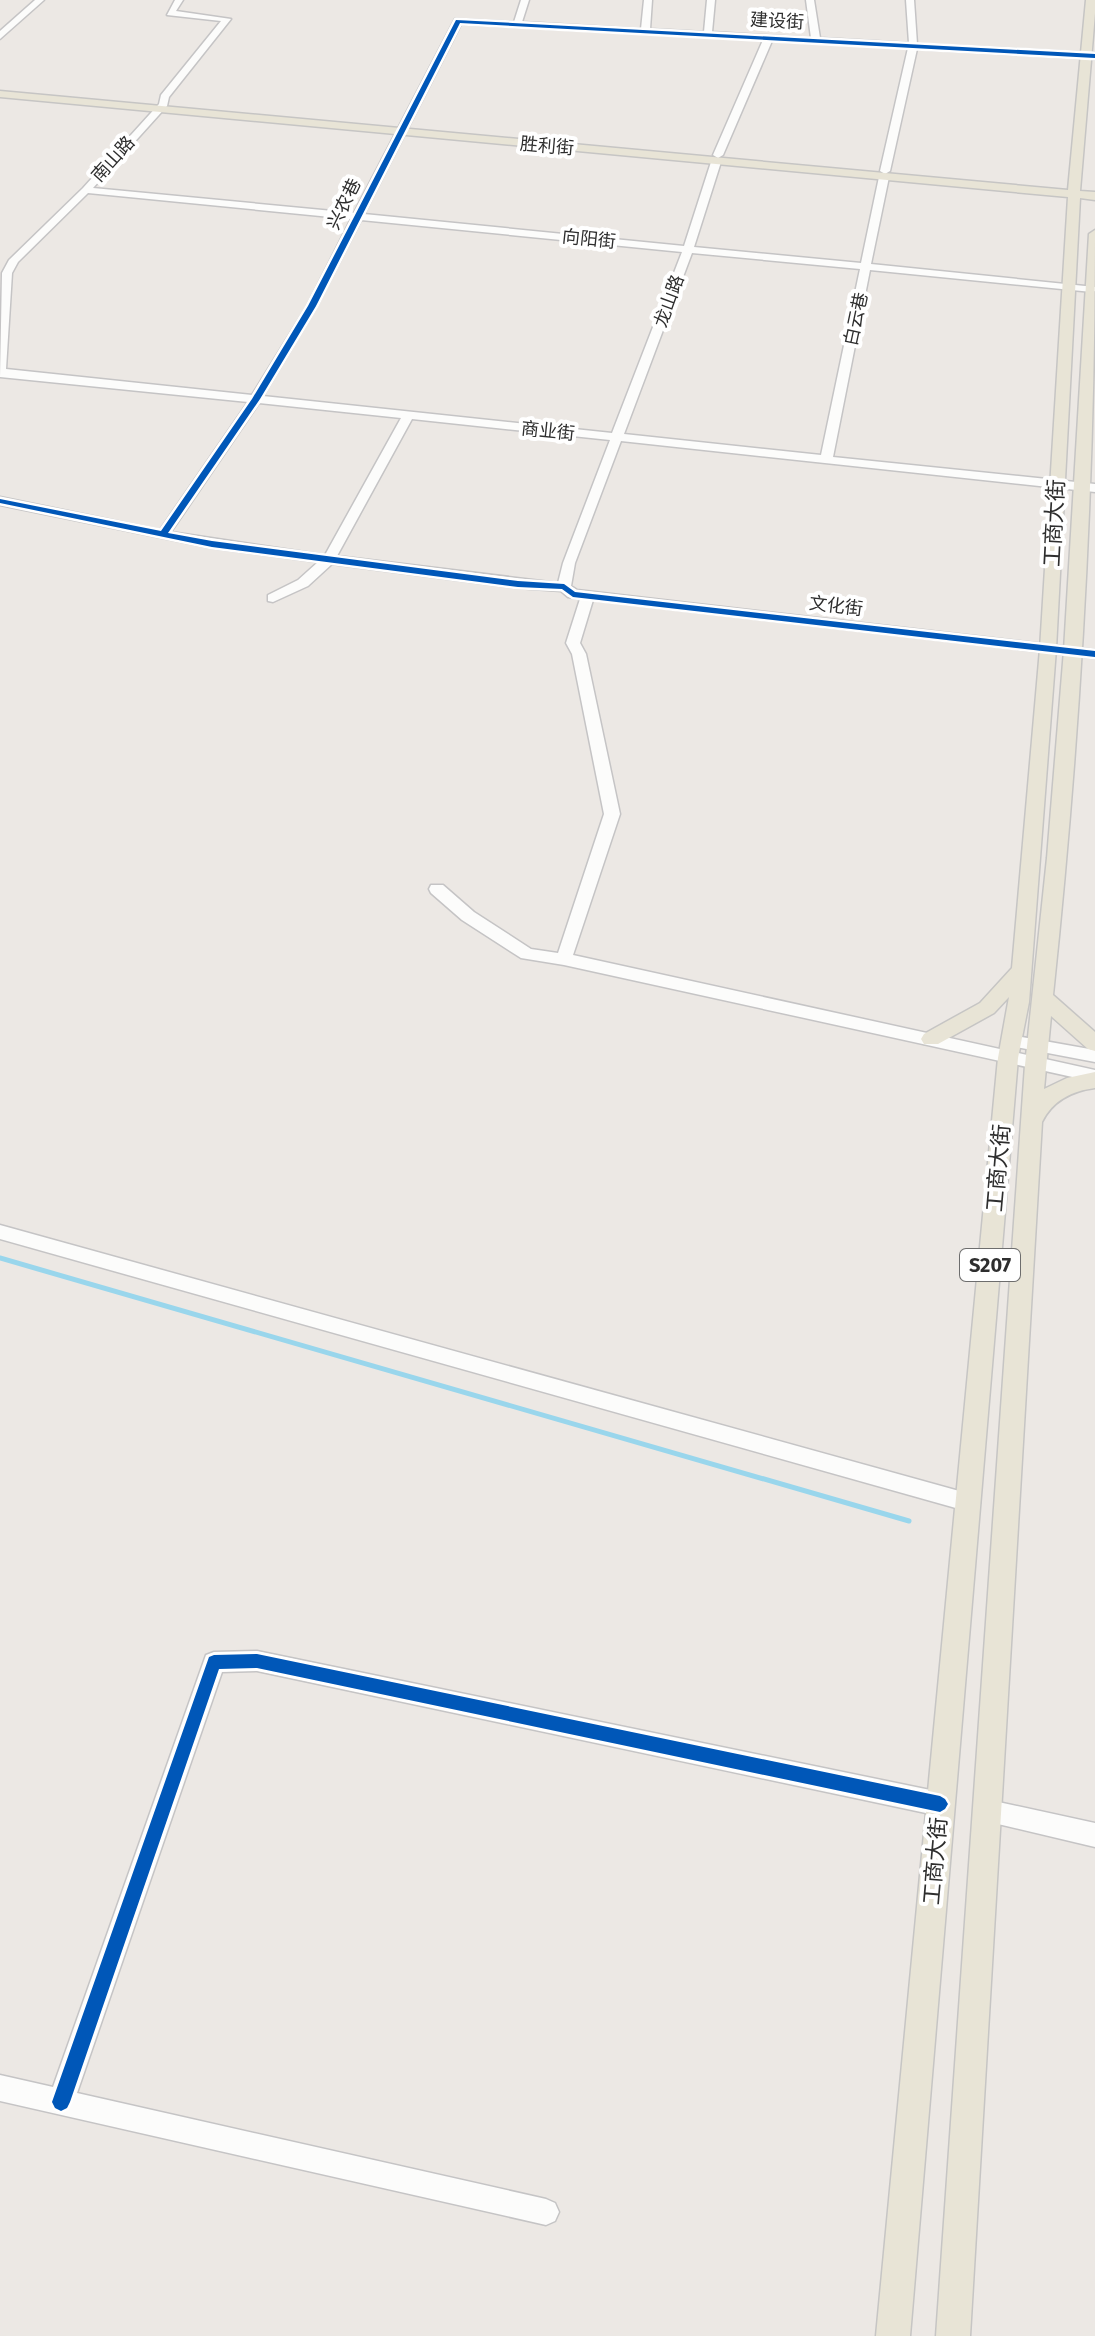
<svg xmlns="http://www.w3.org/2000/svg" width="1095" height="2336" viewBox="0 0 1095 2336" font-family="'Fira Sans','Noto Sans SC',sans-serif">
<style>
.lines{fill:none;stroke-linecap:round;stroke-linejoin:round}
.stream{stroke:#99d6ec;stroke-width:5}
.minor-casing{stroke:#c5c4c5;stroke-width:3}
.major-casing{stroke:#c6c5c4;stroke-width:3}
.minor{fill:#fcfcfb;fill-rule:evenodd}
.major{fill:#e8e4d6;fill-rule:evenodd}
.cycleway-casing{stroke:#fff;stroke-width:5}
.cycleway{fill:#0057b8;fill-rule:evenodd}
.labels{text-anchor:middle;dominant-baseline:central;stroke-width:8;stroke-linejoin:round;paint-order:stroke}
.far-street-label{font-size:18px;fill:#2e2e2e;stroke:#fff}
.shield{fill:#fff;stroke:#6d6d6d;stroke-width:2}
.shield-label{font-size:20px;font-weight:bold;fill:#2e2e2e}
.street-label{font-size:22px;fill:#2e2e2e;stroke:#fff}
</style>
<rect width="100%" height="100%" fill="#ece8e4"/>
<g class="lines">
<path class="stream" d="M0,1258l909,263"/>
<g class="minor-casing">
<g id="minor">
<path d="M35,0h9l-44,39v-8z"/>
<path d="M175,0h8l-7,11 55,8 -62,78 -2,9 -74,82 261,25 101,-194 59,3 7,-22h8l-7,22 119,7 3,-29h8l-2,29 54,3 3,-32h8l-3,32 99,6 -5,-38h8l6,38 89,5 -3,-43h8l3,44 178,9v6l-178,-10 -27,122 -5,3 -5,-3 28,-123 -136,-7 -49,114 -5,3 -5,-3 50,-115 -302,-16 -97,190 320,32 27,-84 5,-3 5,3 -27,85 167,16 18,-86 5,-3 5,3 -18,87 224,23v4l-3,1 -222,-22 -37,187 262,27v8l-474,-51 -46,122 -4,23 6,4 518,60v8l-502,-58 -13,43 6,11 34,160 -47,141 522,115v12l-531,-117 -43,-7 -59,-38 -31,-27 -2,-4 2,-4h12l31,27 57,37 27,4 46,-139 -32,-160 -6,-11 14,-44 -12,-2 -7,-6 -43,-3 -186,-24 -24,22 -35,16 -5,-1v-6l30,-15 20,-18 -106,-14 -212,-43v-8l160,33 88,-128 -248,-25 2,-104 7,-13 74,-72 76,-84 2,-9 60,-74 -54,-6zM88,193l263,26 -44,87 -55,89 -246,-26 6,-96 6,-11zM361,220l321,32 -70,181 -349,-37 54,-90zM692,253l168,16 -39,186 -197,-21zM259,403l142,15 -76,137 -154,-23zM412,419l198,21 -47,123 -5,20 -221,-27z"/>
<path d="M1011,1035l84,15v12l-90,-17 -2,-4 2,-4z"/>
<path d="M0,1225l970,269 7,2 3,7 -3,7 -7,2 -970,-273z"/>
<path d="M257,1651l683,141 8,4 4,8 -4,8 -8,4 -683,-145 -35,1 -145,421 469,106 9,4 4,9 -4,9 -9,4 -546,-124v-26l53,12 153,-432 8,-3z"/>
<path d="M989,1800l106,23v24l-114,-27 -4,-8 4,-8z"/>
</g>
</g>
<g class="major-casing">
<g id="major">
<path d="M1086,0h9v13l-15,178 15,1v8l-15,-2 -24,451 -27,353 -11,56 -108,1278h-34l122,-1278 11,-61 -15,16 -56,31h-14l-3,-5 3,-5 56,-31 32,-35 28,-319 28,-452 -1068,-100v-6l1068,99z"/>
<path d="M1095,230c0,255 -15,511 -42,765l42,37v19l-7,-2 -37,-33 -7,73 23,-11 28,-6v16c-23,3 -42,12 -53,34l-72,1214h-34l89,-1271 22,-207 17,-208 25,-416z"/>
</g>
</g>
<use href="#minor" class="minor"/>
<use href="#major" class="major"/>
<g class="cycleway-casing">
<g id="cycleway">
<path d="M456,20l639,34v4l-635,-35 -144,283 -56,93 -92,134 44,8 306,40 46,3 11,8 520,59v6l-522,-60 -11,-8 -44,-2 -306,-40 -212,-44v-4l161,32 91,-132 56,-93z"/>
<path d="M257,1654l683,142 5,3 3,5 -3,5 -5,3 -683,-144 -38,1 -149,433 -3,6 -6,3 -6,-3 -3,-6 157,-445 5,-2z"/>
</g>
</g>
<use href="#cycleway" class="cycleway"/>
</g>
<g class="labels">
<g class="far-street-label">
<text transform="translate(777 21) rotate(3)">建设街</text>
<text transform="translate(547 146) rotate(5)">胜利街</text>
<text transform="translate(113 159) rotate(-48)">南山路</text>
<text transform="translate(344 204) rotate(-64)">兴农巷</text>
<text transform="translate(589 239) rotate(6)">向阳街</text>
<text transform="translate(669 301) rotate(-70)">龙山路</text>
<text transform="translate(856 319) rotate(-78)">白云巷</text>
<text transform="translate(548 431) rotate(6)">商业街</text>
<text transform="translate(836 606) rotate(7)">文化街</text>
</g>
<rect class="shield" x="960" y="1249" width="60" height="32" rx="6"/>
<g class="shield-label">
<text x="990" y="1265">S207</text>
</g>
<g class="street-label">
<text transform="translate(1054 523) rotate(-87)">工商大街</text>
<text transform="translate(998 1168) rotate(-85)">工商大街</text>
<text transform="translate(935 1861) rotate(-85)">工商大街</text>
</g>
</g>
</svg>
